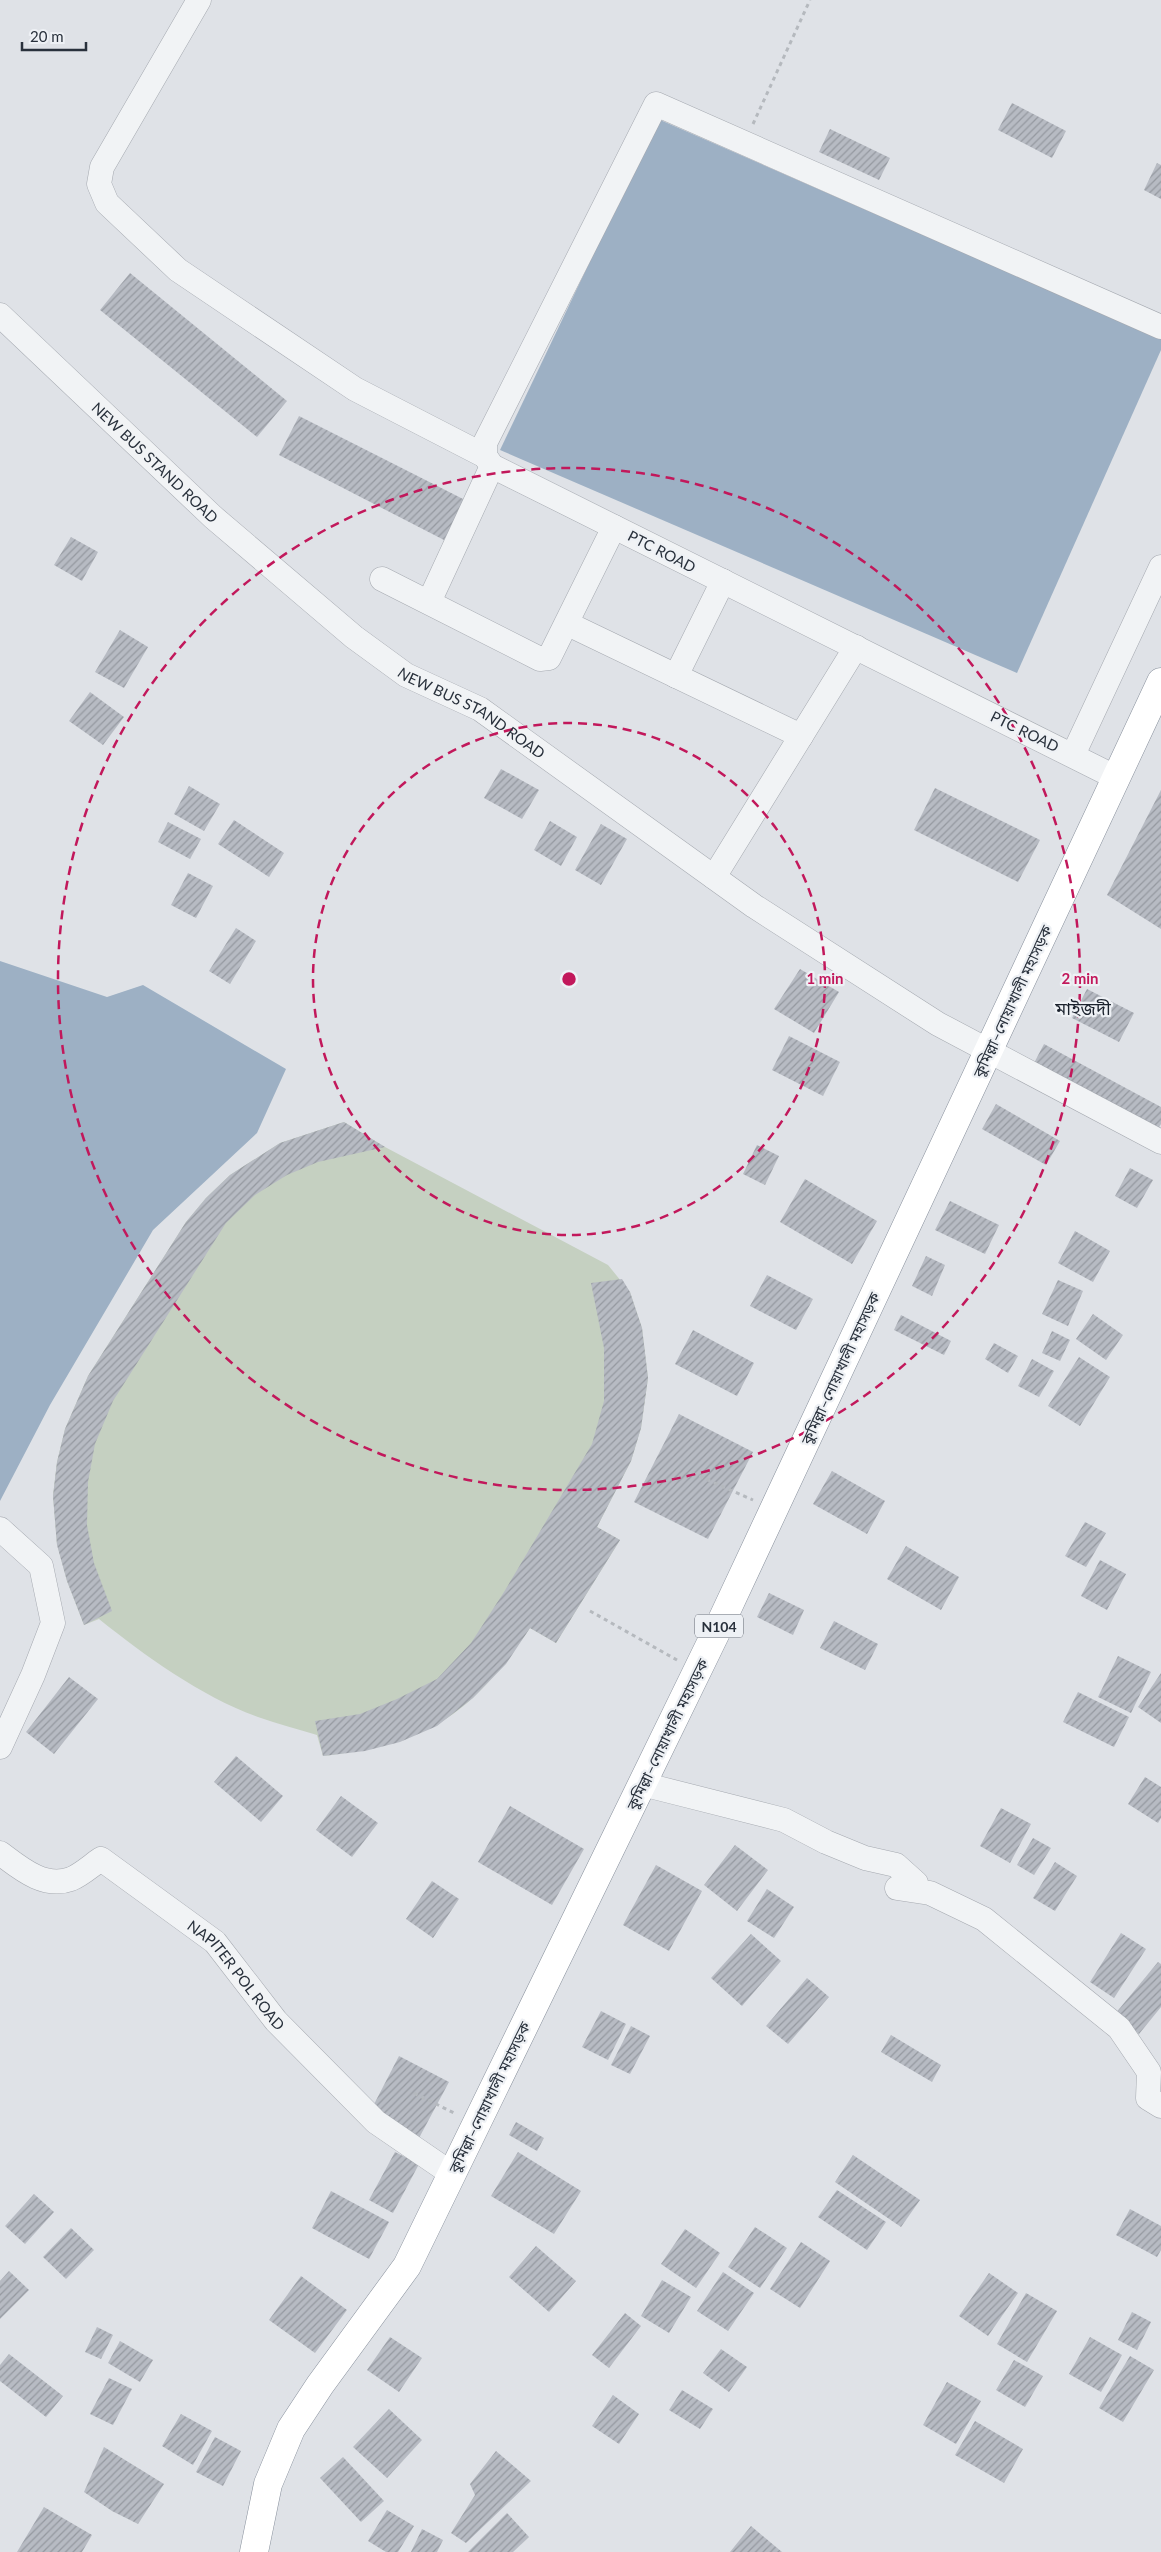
<svg xmlns="http://www.w3.org/2000/svg" width="1161" height="2552" viewBox="0 0 1161 2552" font-family="Lato,'Noto Sans Bengali',sans-serif">
<style>
.garden{fill:#c5d0c1}
.water{fill:#9db0c4}
.building{fill:url(#building-hatch)}
.lines{fill:none;stroke-linecap:round;stroke-linejoin:round}
.minor-casing{stroke:#a5a9b0;stroke-width:25}
.highway-casing{stroke:#88909c;stroke-width:29}
.path{stroke:#b5b9be;stroke-width:3;stroke-dasharray:4 4;stroke-linecap:butt}
.minor{stroke:#f1f3f5;stroke-width:24}
.highway{stroke:#fff;stroke-width:28}
.ring{fill:none;stroke:#c2185b;stroke-width:2.5;stroke-dasharray:9 6}
.labels{text-anchor:middle;dominant-baseline:central;stroke-width:4.5;stroke-linejoin:round;paint-order:stroke}
.shield{fill:#eef1f5;stroke:#646b74;stroke-width:1}
.shield-label{font-size:14px;font-weight:bold;fill:#29313c}
.street-label{font-size:15px;fill:#29313c;stroke:#eef1f5}
.quarter-label{font-size:18px;fill:#1b222d;stroke:#eef1f5}
.centre{fill:#c2185b;stroke:#eef1f5;stroke-width:2.5}
.ring-label{font-size:15px;text-anchor:middle;font-weight:bold;fill:#c2185b;stroke:#eef1f5;stroke-width:4.5;stroke-linejoin:round;paint-order:stroke}
</style>
<defs>
<pattern id="building-hatch" width="6" height="6" patternUnits="userSpaceOnUse" patternTransform="scale(1.25)"><rect width="6" height="6" fill="#b7bbc3"/><path d="M-1 1l2-2M0 6l6-6M5 7l2-2" fill="none" stroke="#9599a0"/></pattern>
</defs>
<rect width="100%" height="100%" fill="#dfe2e7"/>
<path class="garden" d="M344,1122l41,25 223,118 22,27 12,36 6,50 -7,50 -10,33 -34,66 23,13 -64,103 -26,-15c-60,88 -101,115 -207,128l-6,-21c-19,-6 -39,-11 -59,-18 -56,-20 -113,-61 -159,-98l-15,6 -17,-44 -10,-37 -4,-48 4,-34 8,-33 23,-53 98,-154 20,-24 24,-23 50,-32z"/>
<g class="water">
<path d="M658,119l503,220v11l-144,323 -517,-223z"/>
<path d="M0,961l107,36 36,-12 143,84 -29,64 -104,97 -103,175 -50,96z"/>
</g>
<g class="building">
<path d="M1012,103l54,28 -14,27 -54,-28z"/>
<path d="M830,129l60,29 -11,22 -60,-28z"/>
<path d="M1157,163l4,2v34l-17,-9z"/>
<path d="M130,273l157,128 -30,36 -157,-127z"/>
<path d="M299,416l166,84 -21,40 -165,-85z"/>
<path d="M71,537l27,15 -16,29 -28,-16z"/>
<path d="M120,630l28,17 -24,41 -29,-16z"/>
<path d="M90,692l34,25 -21,28 -34,-24z"/>
<path d="M501,769l38,21 -17,29 -38,-21z"/>
<path d="M189,786l31,18 -16,27 -30,-17z"/>
<path d="M935,788l105,52 -22,42 -104,-52z"/>
<path d="M1161,790v139l-54,-34z"/>
<path d="M234,820l50,33 -15,24 -51,-33z"/>
<path d="M550,821l27,16 -16,29 -27,-16z"/>
<path d="M168,822l33,17 -11,20 -32,-17z"/>
<path d="M601,824l26,15 -26,46 -26,-15z"/>
<path d="M188,873l25,13 -17,32 -25,-13z"/>
<path d="M236,928l20,13 -26,43 -21,-13z"/>
<path d="M800,969l39,23 -25,41 -40,-24z"/>
<path d="M1087,989l47,24 -15,29 -47,-24z"/>
<path d="M789,1036l51,26 -17,34 -51,-26z"/>
<path d="M1044,1044l117,63v17l-5,8 -123,-67z"/>
<path d="M996,1104l64,37 -14,24 -64,-36z"/>
<path d="M344,1122l41,25 -67,15 -31,13 -32,20 -29,28 -113,178 -18,43 -7,38 -1,43 7,38 18,48 -28,14 -17,-44 -10,-36 -4,-49 4,-34 8,-33 23,-53 98,-154 20,-24 24,-23 50,-32z"/>
<path d="M757,1145l22,11 -14,29 -22,-11z"/>
<path d="M1130,1168l23,12 -16,28 -22,-12z"/>
<path d="M805,1179l72,42 -25,43 -72,-42z"/>
<path d="M950,1201l49,24 -14,29 -50,-24z"/>
<path d="M1075,1231l35,20 -17,31 -35,-19z"/>
<path d="M926,1256l19,9 -13,31 -20,-10z"/>
<path d="M767,1275l46,24 -17,31 -46,-24z"/>
<path d="M622,1279l8,13 12,36 6,50 -7,50 -10,33 -34,66 23,13 -64,103 -26,-15 -24,36 -33,34 -36,28 -37,16 -35,9 -42,5 -8,-35 45,-7 37,-15 40,-20 34,-36 33,-51 88,-148 12,-43v-53l-13,-65z"/>
<path d="M1058,1280l25,11 -15,35 -26,-12z"/>
<path d="M1093,1314l30,21 -17,25 -30,-21z"/>
<path d="M901,1315l50,26 -7,14 -50,-25z"/>
<path d="M693,1330l61,33 -17,33 -62,-32z"/>
<path d="M1052,1331l18,9 -10,21 -18,-8z"/>
<path d="M994,1343l24,13 -10,17 -23,-14z"/>
<path d="M1079,1357l31,20 -30,49 -32,-20z"/>
<path d="M1032,1359l22,12 -15,26 -21,-11z"/>
<path d="M679,1414l74,38 -45,87 -74,-37z"/>
<path d="M832,1471l53,30 -18,33 -54,-30z"/>
<path d="M1085,1522l21,11 -20,34 -21,-11z"/>
<path d="M906,1546l53,31 -18,33 -54,-31z"/>
<path d="M1100,1560l26,14 -19,36 -26,-14z"/>
<path d="M769,1593l35,17 -11,25 -36,-18z"/>
<path d="M834,1621l44,23 -13,26 -45,-22z"/>
<path d="M1118,1656l33,16 -20,41 -33,-16z"/>
<path d="M1161,1673v50l-23,-16z"/>
<path d="M69,1677l29,22 -44,55 -28,-22z"/>
<path d="M1078,1692l51,25 -15,30 -51,-25z"/>
<path d="M236,1756l47,40 -22,26 -47,-40z"/>
<path d="M1145,1777l16,10v31l-3,5 -30,-19z"/>
<path d="M341,1796l37,27 -26,34 -36,-27z"/>
<path d="M510,1806l74,43 -32,56 -74,-43z"/>
<path d="M1001,1808l30,16 -21,39 -30,-17z"/>
<path d="M1033,1838l18,10 -17,27 -17,-10z"/>
<path d="M735,1845l33,25 -31,41 -33,-26z"/>
<path d="M1055,1862l22,14 -22,35 -22,-13z"/>
<path d="M656,1865l46,26 -33,60 -46,-26z"/>
<path d="M432,1881l27,18 -26,39 -27,-19z"/>
<path d="M767,1889l27,18 -20,31 -27,-17z"/>
<path d="M1121,1933l25,16 -32,49 -24,-16z"/>
<path d="M751,1934l30,27 -39,45 -31,-28z"/>
<path d="M1158,1962l3,2v43l-22,27 -24,-20z"/>
<path d="M807,1978l22,19 -41,47 -22,-18z"/>
<path d="M601,2011l25,13 -18,36 -26,-13z"/>
<path d="M631,2026l19,10 -20,38 -19,-9z"/>
<path d="M891,2035l50,30 -9,17 -51,-30z"/>
<path d="M399,2056l50,26 -30,56 -49,-26z"/>
<path d="M516,2122l28,16 -7,13 -28,-16z"/>
<path d="M395,2152l24,12 -26,49 -24,-13z"/>
<path d="M518,2152l63,39 -27,43 -63,-38z"/>
<path d="M853,2155l67,45 -19,27 -66,-45z"/>
<path d="M837,2190l49,32 -19,28 -49,-33z"/>
<path d="M331,2191l58,31 -20,37 -57,-31z"/>
<path d="M34,2194l20,18 -29,32 -20,-18z"/>
<path d="M1130,2209l31,17v24l-4,7 -41,-22z"/>
<path d="M755,2227l32,21 -27,40 -32,-21z"/>
<path d="M71,2228l23,22 -28,29 -23,-22z"/>
<path d="M685,2229l35,24 -24,35 -35,-24z"/>
<path d="M801,2242l29,19 -30,47 -30,-19z"/>
<path d="M536,2246l40,35 -27,31 -40,-35z"/>
<path d="M9,2271l20,19 -29,29v-38z"/>
<path d="M723,2272l31,21 -26,38 -31,-20z"/>
<path d="M989,2273l29,20 -30,43 -29,-20z"/>
<path d="M301,2276l46,34 -32,43 -46,-33z"/>
<path d="M662,2280l29,17 -22,36 -28,-17z"/>
<path d="M1026,2293l31,18 -30,51 -30,-18z"/>
<path d="M1132,2312l19,10 -14,28 -19,-10z"/>
<path d="M625,2313l16,13 -32,42 -17,-13z"/>
<path d="M97,2327l16,8 -12,24 -16,-7z"/>
<path d="M390,2337l32,21 -23,34 -32,-22z"/>
<path d="M1090,2337l32,18 -21,37 -32,-18z"/>
<path d="M120,2341l33,19 -13,22 -32,-19z"/>
<path d="M721,2349l26,18 -18,25 -26,-19z"/>
<path d="M9,2354l54,42 -17,21 -46,-36v-16z"/>
<path d="M1130,2356l24,14 -31,52 -24,-14z"/>
<path d="M1014,2360l29,16 -18,31 -29,-17z"/>
<path d="M109,2378l23,11 -19,36 -23,-11z"/>
<path d="M947,2382l34,19 -25,43 -33,-19z"/>
<path d="M682,2390l31,19 -13,20 -31,-19z"/>
<path d="M613,2395l26,19 -20,30 -27,-18z"/>
<path d="M389,2409l33,31 -35,38 -34,-31z"/>
<path d="M181,2414l31,17 -19,34 -31,-19z"/>
<path d="M975,2421l48,28 -19,34 -49,-28z"/>
<path d="M215,2437l26,14 -18,35 -27,-14z"/>
<path d="M104,2447l60,37 -26,40 -26,-13 -28,-19z"/>
<path d="M496,2451l35,30 -65,62 -15,-10 24,-38 -5,-11z"/>
<path d="M343,2457l41,44 -23,21 -41,-44z"/>
<path d="M44,2507l48,28 -10,17h-65z"/>
<path d="M387,2510l27,16 -16,26h-12l-18,-11z"/>
<path d="M507,2513l22,24 -16,15h-45z"/>
<path d="M751,2526l31,26h-52z"/>
<path d="M422,2529l21,11 -6,12h-26z"/>
</g>
<g class="lines">
<g class="minor-casing">
<g id="minor">
<path d="M199,0l-97,167 -3,17 8,19 71,67 177,119 130,67"/>
<path id="s1" d="M0,315l213,202 141,120 52,38 74,34 274,197 184,118 223,118"/>
<path d="M382,579l158,80 9,-1 65,-131"/>
<path d="M429,602l63,-136"/>
<path d="M568,624l233,112"/>
<path d="M676,676l47,-95"/>
<path d="M1073,755l88,-188"/>
<path d="M1115,777l-623,-311 -7,-10v-13l171,-339 505,223"/>
<path d="M714,877l142,-230"/>
<path d="M0,1529l41,37 12,57 -20,52 -33,72"/>
<path d="M642,1784l142,36 42,22 39,16 31,7 20,18 -19,5 33,5 54,26 135,109 30,44 -1,26 13,8"/>
<path id="s2" d="M0,1853c20,15 44,36 71,26 10,-4 21,-14 30,-20l114,83 61,79 100,101 76,52"/>
</g>
</g>
<g class="highway-casing">
<path id="highway" d="M254,2552l14,-68 23,-55 29,-44 87,-119 315,-646 439,-938"/>
</g>
<g class="path">
<path d="M753,124l57,-124"/>
<path d="M692,1473l61,27"/>
<path d="M590,1611l87,49"/>
<path d="M414,2093l42,21"/>
</g>
<use href="#minor" class="minor"/>
<use href="#highway" class="highway"/>
</g>
<g class="ring">
<circle cx="569" cy="979" r="256"/>
<circle cx="569" cy="979" r="511"/>
</g>
<g class="labels">
<rect class="shield" x="695" y="1614.5" width="48" height="23" rx="4"/>
<g class="shield-label">
<text x="719" y="1626">N104</text>
</g>
<g class="street-label">
<text stroke="none"><textPath href="#s1" startOffset="214">NEW BUS STAND ROAD</textPath></text>
<text transform="translate(662 551) rotate(27)">PTC ROAD</text>
<text stroke="none"><textPath href="#s1" startOffset="619">NEW BUS STAND ROAD</textPath></text>
<text transform="translate(1025 731) rotate(26)">PTC ROAD</text>
<text transform="translate(1012 1001) rotate(-65)">কুমিল্লা–নোয়াখালী মহাসড়ক</text>
<text transform="translate(840 1368) rotate(-65)">কুমিল্লা–নোয়াখালী মহাসড়ক</text>
<text transform="translate(667 1734) rotate(-64)">কুমিল্লা–নোয়াখালী মহাসড়ক</text>
<text stroke="none"><textPath href="#s2" startOffset="295">NAPITER POL ROAD</textPath></text>
<text transform="translate(489 2097) rotate(-64)">কুমিল্লা–নোয়াখালী মহাসড়ক</text>
</g>
<g class="quarter-label">
<text x="1083" y="1008">মাইজদী</text>
</g>
</g>
<circle cx="569" cy="979" r="8" class="centre"/>
<g class="ring-label">
<text x="825" y="984">1 min</text>
<text x="1080" y="984">2 min</text>
</g>
<path d="M22 42v8h64v-8" fill="none" stroke="#29313c" stroke-width="2.5"/>
<text x="30" y="42" font-size="15" fill="#29313c" stroke="#eef1f5" stroke-width="4" paint-order="stroke">20 m</text>
</svg>
